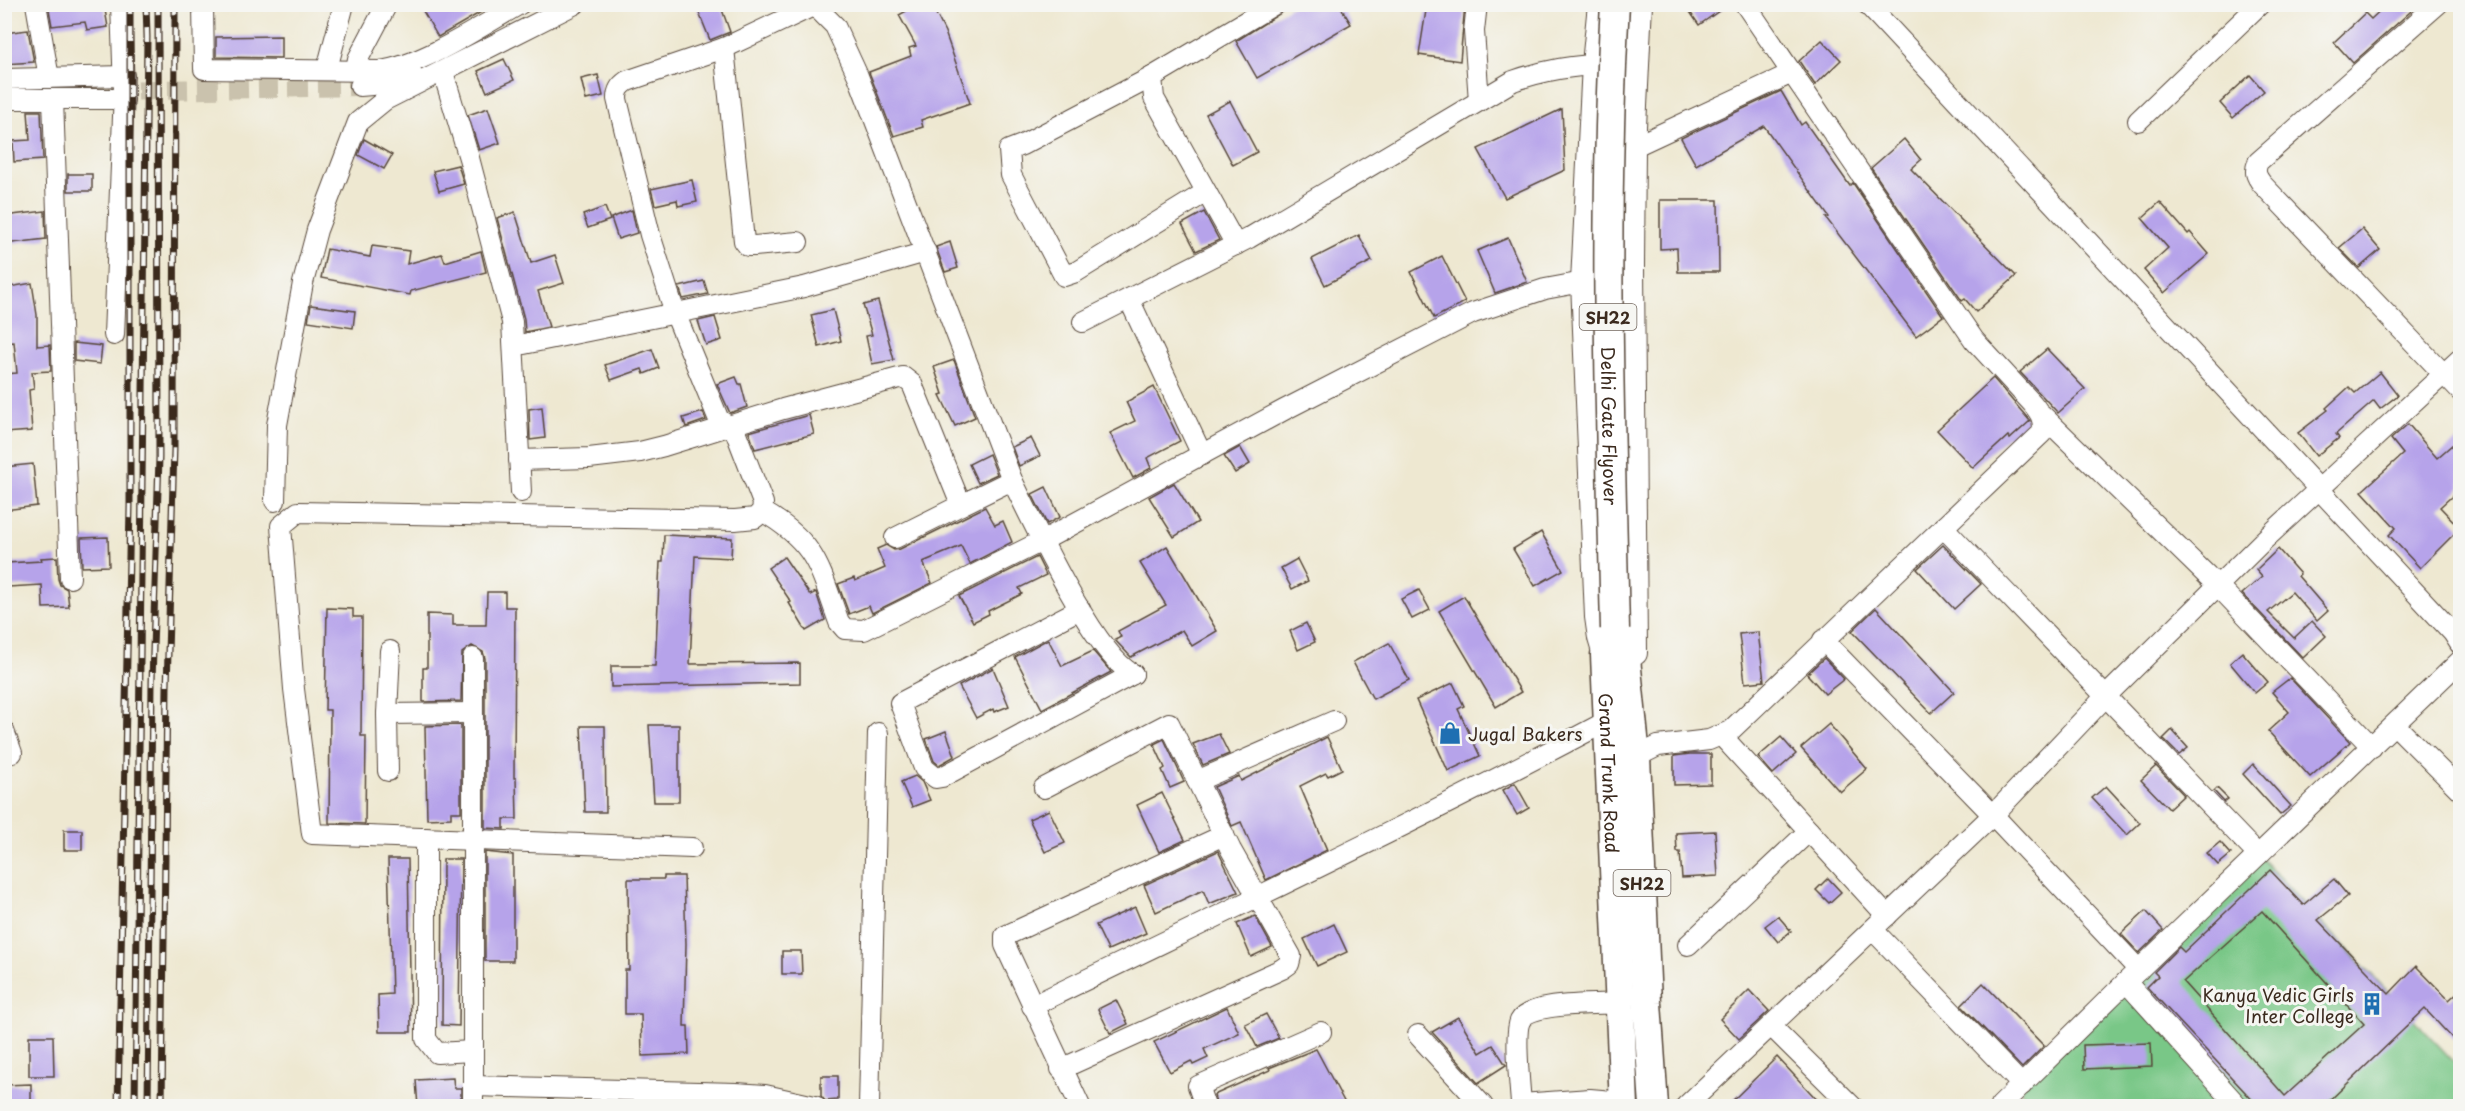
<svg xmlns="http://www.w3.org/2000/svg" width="2465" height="1111" viewBox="0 0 2465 1111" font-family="'Playpen Sans',sans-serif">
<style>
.grass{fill:#79c787;stroke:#5a7852;stroke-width:1.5}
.building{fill:#b6a3ea;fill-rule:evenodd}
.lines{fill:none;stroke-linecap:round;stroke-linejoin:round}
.minor-tunnel{stroke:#cac2ad;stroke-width:20;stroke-dasharray:20 10;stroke-linecap:butt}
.minor-casing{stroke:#564639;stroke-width:22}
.major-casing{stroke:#564639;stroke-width:26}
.highway-casing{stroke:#564639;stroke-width:31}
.minor{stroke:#fff;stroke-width:20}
.major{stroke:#fff;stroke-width:24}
.highway{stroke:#fff;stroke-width:28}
.rail-casing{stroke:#3b2a1e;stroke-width:7}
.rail{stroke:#f6f6f2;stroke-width:4.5;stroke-dasharray:14;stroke-linecap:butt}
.highway-bridge-casing{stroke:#564639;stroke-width:31;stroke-linecap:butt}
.highway-bridge{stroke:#fff;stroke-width:28}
.labels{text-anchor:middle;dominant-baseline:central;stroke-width:6;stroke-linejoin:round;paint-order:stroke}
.shield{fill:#f6f6f2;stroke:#73675e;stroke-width:1.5}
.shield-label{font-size:16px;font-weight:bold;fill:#3b2a1e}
.street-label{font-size:18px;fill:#3b2a1e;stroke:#f6f6f2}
.poi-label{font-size:18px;fill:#3b2a1e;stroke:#f6f6f2;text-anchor:start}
</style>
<rect width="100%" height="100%" fill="#f6f6f2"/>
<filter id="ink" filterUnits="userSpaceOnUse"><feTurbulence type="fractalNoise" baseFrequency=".0167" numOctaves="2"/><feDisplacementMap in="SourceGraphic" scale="12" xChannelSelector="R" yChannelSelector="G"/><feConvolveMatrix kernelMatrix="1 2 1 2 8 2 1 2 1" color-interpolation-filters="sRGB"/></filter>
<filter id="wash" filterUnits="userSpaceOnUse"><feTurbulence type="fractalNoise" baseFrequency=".008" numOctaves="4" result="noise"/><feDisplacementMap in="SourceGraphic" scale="24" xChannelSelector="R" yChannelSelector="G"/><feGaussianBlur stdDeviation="1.35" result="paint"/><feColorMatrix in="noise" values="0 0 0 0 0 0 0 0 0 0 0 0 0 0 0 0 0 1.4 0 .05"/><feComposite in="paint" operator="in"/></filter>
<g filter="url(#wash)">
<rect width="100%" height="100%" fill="#eee8d1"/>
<path class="grass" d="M2258,855l202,213v38h-438v-21z"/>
<g id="blocks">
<g class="building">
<path d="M48,4h56l4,23 -21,3 -2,-8 -33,4z"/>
<path d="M434,4h61l-57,33 -15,-26z"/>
<path d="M706,4h14l10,28 -20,8 -13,-32z"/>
<path d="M919,4h12l14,28 25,71 -49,17 2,7 -29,9 -25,-64 42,-16 -2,-8 7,-2 -17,-31z"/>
<path d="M1295,4h44l12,20 -94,54 -21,-37z"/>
<path d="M1427,4h38l-5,57 -41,-6z"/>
<path d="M1702,4h27l-30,21 -9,-13z"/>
<path d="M2387,4h32l-66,59 -19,-21 31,-29 6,6z"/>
<path d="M28,30l6,32 -30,2v-31z"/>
<path d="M281,36v22l-65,-1v-20z"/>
<path d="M1822,40l19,20 -26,25 -16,-24z"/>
<path d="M504,59l10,21 -27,12 -9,-21z"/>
<path d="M598,75l5,21 -17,4 -5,-21z"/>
<path d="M2250,75l14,16 -31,27 -13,-15z"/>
<path d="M1781,91l20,34 4,-3 45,64 3,-3 90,133 -27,20 -90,-118 3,-1 -65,-91 -68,39 -15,-27z"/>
<path d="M1230,101l27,51 -24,13 -27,-51z"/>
<path d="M488,108l12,35 -21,7 -11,-35z"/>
<path d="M1562,109l3,61 -60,28 -27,-49z"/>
<path d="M28,111h13l2,49 -29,2 -1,-21 17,-1z"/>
<path d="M364,139l28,16 -8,14 -26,-14z"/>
<path d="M1904,139l17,21 -10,9 105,107 -40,36 -11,-13 -3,2 -91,-133z"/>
<path d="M458,165l6,19 -25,7 -6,-20z"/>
<rect x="68" y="174" width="24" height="17"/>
<path d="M692,180l5,22 -19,4 -1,-6 -22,5 -4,-16z"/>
<path d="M1660,200h58l1,72h-41l-1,-24 -17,1z"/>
<path d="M2160,202l28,32 2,-2 19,22 -45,39 -20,-23 24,-22 -26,-30z"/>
<path d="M605,207l5,13 -22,8 -5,-13z"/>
<path d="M632,210l5,23 -19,6 -7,-21z"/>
<path d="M45,211l1,28 -42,5v-28z"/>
<path d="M515,212l16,51 24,-8 9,28 -26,8 11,36 -24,5 -1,-13 -27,-101z"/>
<path d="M1204,212l15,28 -23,11 -14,-27z"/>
<path d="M2362,229l18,21 -21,18 -20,-20z"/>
<path d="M1359,235l13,26 -47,24 -13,-26z"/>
<path d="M1508,238l19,44 -32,11 -18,-42z"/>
<path d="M950,242l8,26 -13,4 -9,-25z"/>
<path d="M372,246l37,5 -2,13 35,-10 3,8 36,-11 5,21 -75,19 -1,4 -89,-17 6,-29 43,8z"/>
<path d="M1442,256l23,46 -31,16 -23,-46z"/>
<path d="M704,281l4,13 -25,5 -4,-12z"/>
<path d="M32,283l5,32v31l13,-1 1,26 -19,1 2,17 -5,1 3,41 -28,2v-59l13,-1 -3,-31 -10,1v-55z"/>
<path d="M878,301l16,59 -22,4 -6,-28 6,-1 -9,-30z"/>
<path d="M311,305l44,6 -2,17 -45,-7z"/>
<path d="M833,310l8,31 -22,6 -8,-32z"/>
<path d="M715,317l7,23 -16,5 -8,-24z"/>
<path d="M74,343l28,3 -2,18 -26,-3z"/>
<path d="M652,349l7,19 -15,6 -2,-5 -31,11 -6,-15z"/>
<path d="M2047,349l38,40 -27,24 -38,-41z"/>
<path d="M954,360l21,57 -20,9 -15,-31 3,-1 -9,-27z"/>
<path d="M2380,372l18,23 -18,14 -6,-8 -38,33 3,4 -23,18 -18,-23 30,-23 -2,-2 23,-21 6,6z"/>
<path d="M736,377l3,7h2l6,23 -17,6 -13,-29z"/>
<path d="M1993,378l37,43 -20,18 -2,-3 -35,32 -36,-38z"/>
<path d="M1154,387l26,54 -33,17 4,10 -18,10 -23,-45 25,-12 -9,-19z"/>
<path d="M542,407l3,31 -15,2 -1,-31z"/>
<path d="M703,412l3,8 -20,7 -3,-9z"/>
<path d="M809,415l5,19 -59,15 -6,-17z"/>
<path d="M2408,424l29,34 23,-20v51l-20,18 20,21 -40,40 -31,-33 7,-7 -34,-37 41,-37 -12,-15z"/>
<path d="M1031,438l9,18 -21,10 -7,-19z"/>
<path d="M1240,447l10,17 -15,9 -11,-17z"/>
<path d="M989,454l8,20 -19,9 -9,-19z"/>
<path d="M33,464l4,42 -33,4v-43z"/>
<path d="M1174,483l24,39 -24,15 -25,-40z"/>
<path d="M1046,487l14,30 -13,7 -15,-30z"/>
<path d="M985,507l10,18 8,-4 9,21 -42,22 -9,-18 -38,16 9,21 -60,30 -3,-7 -20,8 -11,-30 16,-6 1,3 30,-13 -8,-19 9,-4 8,5 6,-1z"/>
<path d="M1541,532l22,38 -28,16 -22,-37z"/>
<path d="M664,535l68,3 -1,20 -36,-2 -5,108 110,-1v20l-189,4v-21h44l5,-104h3z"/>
<path d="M108,537l1,29 -27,1 -1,-29z"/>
<path d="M1943,545l38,39 -27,25 -37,-40z"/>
<path d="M1167,546l50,85 -25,15 -10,-16 -51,27 -16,-17 6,-3 -3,-6 48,-26 -26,-42z"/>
<path d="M2278,549l22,25 -2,2 30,35 -11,10 -25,-29 -24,20 26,26 18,-17 14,15 -23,22 -61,-64 20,-17 -6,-7z"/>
<path d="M57,557l1,22 2,6 7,4 2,18 -26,1 -1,-23 -34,2 -2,-24 36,-2 -1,-3z"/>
<path d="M784,557l26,38 6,-3 9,28 -19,11 -17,-28 2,-1 -23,-34z"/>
<path d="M1037,557l9,18 -27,13 3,6 -34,17 1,3 -16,8 -14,-26z"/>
<path d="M1297,559l11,22 -16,8 -11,-21z"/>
<path d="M1419,590l11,20 -18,9 -11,-20z"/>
<path d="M487,592h18v15h10l-1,171h2l1,41h-13v10l-19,-1v-170l-2,-6 -11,-6 -10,7 -1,48 -38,1v-34h4v-54l26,1v10h33z"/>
<path d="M1464,596l57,96 -25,15 -57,-96z"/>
<path d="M327,608l26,1v8h9l-1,119h5l-1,88 -36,-1 1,-113h-5z"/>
<path d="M1876,608l78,84 -23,21 -79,-82z"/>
<path d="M1306,623l9,19 -17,8 -8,-19z"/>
<path d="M1758,632l6,49 -19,2 -6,-49z"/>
<path d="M1048,639l14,27 31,-15 18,21 -69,37 -27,-52z"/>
<path d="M1389,643l20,37 -36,19 -20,-37z"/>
<path d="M2242,652l26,30 -13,11 -25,-30z"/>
<path d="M1824,658l20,21 -19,15 -18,-20z"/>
<path d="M993,668l16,38 -15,6 -1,-3 -17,9 -17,-32z"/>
<path d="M2290,678l60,64 -40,35 -42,-46 21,-19 -17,-20z"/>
<path d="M1453,683l11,23 -6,3 22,47 -32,15 -32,-71z"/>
<path d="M1829,724l38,45 -27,23 -39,-44z"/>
<path d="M461,725v87h-10v6l-24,1 -2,-93z"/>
<path d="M649,725h30v77h-25z"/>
<path d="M581,726h24l1,86h-21z"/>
<path d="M2172,730l16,18 -9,7 -16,-16z"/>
<path d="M946,731l9,25 -16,9 -5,-4 -8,-22z"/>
<path d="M1219,734l10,20 -26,11 -10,-21z"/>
<path d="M1327,737l15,32 -14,7 -2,-3 -26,13 27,64 -61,30 -25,-58 -9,4 -18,-39 25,-11 2,5z"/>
<path d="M1781,737l15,17 -23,20 -15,-17z"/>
<path d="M1164,739l20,43 -14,6 -8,-18 3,-2 -11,-24z"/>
<path d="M1690,754h21v30l-37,1v-29z"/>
<path d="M2253,764l38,42 -11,9 -37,-41z"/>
<path d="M2156,766l28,29 -15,14 -28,-29z"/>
<path d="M915,776l7,6 8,18 -18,7 -11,-25z"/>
<path d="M1515,783l14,25 -12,7 -14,-25z"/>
<path d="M2106,786l34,37 -13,12 -35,-37z"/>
<path d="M2217,788l11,11 -4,3 -10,-11z"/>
<path d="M1162,793l23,47 -26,12 -22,-47z"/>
<path d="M1049,810l16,33 -20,9 -16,-33z"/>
<rect x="64" y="830" width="18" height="20"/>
<path d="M1715,831l3,45 -36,2 -2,-26h-3l-1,-19z"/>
<path d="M2220,842l11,12 -13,11 -11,-12z"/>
<path d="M1218,851l20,41 -29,12 -6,-14 -47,22 -12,-27z"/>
<path d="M485,852l28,3v106h-28z"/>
<path d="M388,859h20l3,173h-32l-1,-37 14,-1z"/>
<path d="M443,859h18l-2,167 -17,-1z"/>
<path d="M2270,870l33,35 31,-26 14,17 -30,24 71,74 27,-28 33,34 11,-10v42l-7,7 -28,-30 -102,98h-64l-112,-120 11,-11 -4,-4 25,-25 5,5zM2262,911l102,113 -79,72 -102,-114z"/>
<path d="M664,876h20l2,68 -2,82h4l1,28 -47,2 -1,-42h-16v-44h4l-1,-91h36z"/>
<path d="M1828,878l13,14 -12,11 -13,-13z"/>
<path d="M1135,907l11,26 -38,17 -12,-25z"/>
<path d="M2146,911l17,19 -24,23 -18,-19z"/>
<path d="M1255,916l17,31 -21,10 -14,-33z"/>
<path d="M1778,916l13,15 -13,11 -13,-16z"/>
<path d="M1334,924l13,28 -30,14 -13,-27z"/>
<path d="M782,951h19l1,23h-20z"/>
<path d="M1983,983l61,63 -22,22 -61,-63z"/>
<path d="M1749,990l20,21 -30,28 -19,-20z"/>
<path d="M1116,1000l12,24 -18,9 -12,-24z"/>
<path d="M1227,1007l12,26 -35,16 4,9 -15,7 -2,-4 -21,11 -16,-30z"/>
<path d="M1266,1014l13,24 -22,9 -12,-23z"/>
<path d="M1458,1017l22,36 13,-8 13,20 -28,18 -46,-51z"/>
<path d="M29,1036h24l1,40h-25z"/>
<path d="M2151,1043l1,23 -68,3 -1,-24z"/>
<path d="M1316,1049l31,58h-130l-3,-12 56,-25 -1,-2z"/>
<path d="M1777,1057l47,50h-98z"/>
<path d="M821,1076h17v24l-13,1 -4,-5z"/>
<path d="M453,1078l1,10h7v19h-43l-2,-27z"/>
<path d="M31,1084v23h-27v-22z"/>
</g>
</g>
</g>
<g filter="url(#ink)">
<use href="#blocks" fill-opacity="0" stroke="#564639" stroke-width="1.5"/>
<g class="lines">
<path class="minor-tunnel" d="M108,91l252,-5"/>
<g class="minor-casing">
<g id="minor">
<path d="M36,4l13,74"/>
<path d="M203,4l1,65 175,2c43,-5 102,-45 141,-67"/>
<path d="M813,4l22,22 23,50 154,404c21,42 83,176 121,194"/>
<path d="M1477,4l-3,27 5,70"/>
<path d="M1867,4l586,629 7,11"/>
<path d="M2438,4l-180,158c-4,10 -2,14 4,22l198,207"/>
<path d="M724,48l20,193 4,5h6l44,-4"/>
<path d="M327,69l17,-65"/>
<path d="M356,69l2,-10 29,-55"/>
<path d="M443,72l26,86 43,164 9,170"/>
<path d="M1152,77l-130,68 -13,5 2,25 53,101 12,-4 130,-80"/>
<path d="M4,79l120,-3"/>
<path d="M360,86l36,-3 17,-7"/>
<path d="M4,99h120"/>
<path d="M53,99l17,479"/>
<path d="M2138,121l122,-117"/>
<path d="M1633,147l159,-74"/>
<path d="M1236,245l-82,-147 -2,-21 123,-73"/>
<path d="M1129,299l73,156"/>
<path d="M1083,322l166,-84 264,-157c28,-10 64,-17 94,-16"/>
<path d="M114,335l10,-243 -3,-88"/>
<path d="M514,346l290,-59 122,-35"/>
<path d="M2041,414l177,172 154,161"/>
<path d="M519,460l70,-2 51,-6 24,-6 119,-37 120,-32 9,7 49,121 -66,33"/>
<path d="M275,501l2,-76 26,-142 14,-53 41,-108 27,-22 190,-96"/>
<path d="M961,505l51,-25"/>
<path d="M762,511c55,32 57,56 77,111l6,7 19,1 178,-89 242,-131 189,-97 72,-24 38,-7"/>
<path d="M1943,527l315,328"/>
<path d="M1080,609l-180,94 24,65 12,10 6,-1 191,-103"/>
<path d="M1823,640l170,175 146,155"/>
<path d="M387,714l85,-1"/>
<path d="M2395,725l65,65"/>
<path d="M4,731l8,22"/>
<path d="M1721,735l166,181"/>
<path d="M1636,757l22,-11 51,-6 21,-9 312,-298c3,-13 -2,-20 -10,-30l-58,-63 -229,-336"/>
<path d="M388,771l-1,-57 3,-63"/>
<path d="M1197,781l137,-60"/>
<path d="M1044,788l125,-65 62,127 60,106 -2,8 -7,5 -221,100"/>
<path d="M426,838v201l11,14 35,-2"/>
<path d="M692,848l-380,-14 -18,-145 -13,-163 17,-14 437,8 20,-2 7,-7 1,-8 -27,-70 -3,-5 -14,-8 -44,-107 -25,-78 -33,-136c0,-9 3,-13 10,-18l97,-33 89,-42"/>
<path d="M1873,930l149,155"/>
<path d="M1688,945l121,-114"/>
<path d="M2126,982l112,124"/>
<path d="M1032,1006c193,-94 387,-185 577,-286"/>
<path d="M1771,1026l81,80"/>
<path d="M1418,1035l65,71"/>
<path d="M473,1086l263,7 29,2 50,11"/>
<path d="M1521,1104l69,-5 34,3"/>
<path d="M473,1106v-448"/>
<path d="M869,1106l9,-373"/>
<path d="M1080,1106l-75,-161v-9l219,-101"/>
<path d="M1205,1106l-7,-20 123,-54"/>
<path d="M1520,1106l1,-2c-1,-17 -7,-70 -1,-83 10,-20 80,-16 101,-18"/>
<path d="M1686,1106l307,-291 114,-120 157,-155 196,-181"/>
<path d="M2000,1106l126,-124 334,-321"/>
</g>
</g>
<g class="major-casing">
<g id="major">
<path d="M1600,4l-6,60 -11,218 14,335 3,21 5,17"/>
<path d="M1626,659l9,-6 -3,-388 1,-118 7,-143"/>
</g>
</g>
<g class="highway-casing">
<g id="highway">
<path d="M1615,629l11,30 10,98 11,246 7,103"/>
<path id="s1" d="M1615,629l-10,26 19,451"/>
</g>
</g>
<use href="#minor" class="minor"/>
<use href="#major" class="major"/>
<use href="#highway" class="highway"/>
<g class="rail-casing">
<g id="rail">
<path d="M118,1106l12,-600v-502"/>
<path d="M135,1106l12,-1069 -1,-33"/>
<path d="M148,1106l4,-424 7,-225 -1,-453"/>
<path d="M162,1106l5,-419 7,-238 1,-445"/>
</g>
</g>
<use href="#rail" class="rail"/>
<g class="highway-bridge-casing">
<g id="highway-bridge">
<path id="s2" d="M1615,4c-12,209 -5,417 0,625"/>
</g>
</g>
<use href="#highway-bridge" class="highway-bridge"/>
</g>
</g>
<defs>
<g id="shop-bare" transform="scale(1.8)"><path d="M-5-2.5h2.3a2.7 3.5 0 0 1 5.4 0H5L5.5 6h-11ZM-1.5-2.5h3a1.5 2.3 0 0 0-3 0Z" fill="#1f6fb2" stroke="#f6f6f2" stroke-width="2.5" paint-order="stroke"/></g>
<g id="building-bare" transform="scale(1.8)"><path d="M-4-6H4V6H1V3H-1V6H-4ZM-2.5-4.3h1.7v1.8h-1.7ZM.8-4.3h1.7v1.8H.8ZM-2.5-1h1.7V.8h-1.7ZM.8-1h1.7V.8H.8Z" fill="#1f6fb2" stroke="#f6f6f2" stroke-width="2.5" paint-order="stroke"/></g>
</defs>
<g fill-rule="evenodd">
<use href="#shop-bare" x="1450" y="733"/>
<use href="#building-bare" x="2372" y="1004"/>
</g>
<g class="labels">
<g class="shield">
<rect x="1579.5" y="304" width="57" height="26" rx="4.5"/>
<rect x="1613.5" y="870" width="57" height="26" rx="4.5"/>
</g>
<g class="shield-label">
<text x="1608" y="317">SH22</text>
<text x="1642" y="883">SH22</text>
</g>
<g class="street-label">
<text stroke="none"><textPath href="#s2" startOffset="422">Delhi Gate Flyover</textPath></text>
<text stroke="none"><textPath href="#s1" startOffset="146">Grand Trunk Road</textPath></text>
</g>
<g class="poi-label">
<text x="1468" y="733">Jugal Bakers</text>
<text x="2354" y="994" text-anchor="end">Kanya Vedic Girls<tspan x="2354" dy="21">Inter College</tspan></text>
</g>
</g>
<rect width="2465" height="1111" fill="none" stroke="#f6f6f2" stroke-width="24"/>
</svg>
